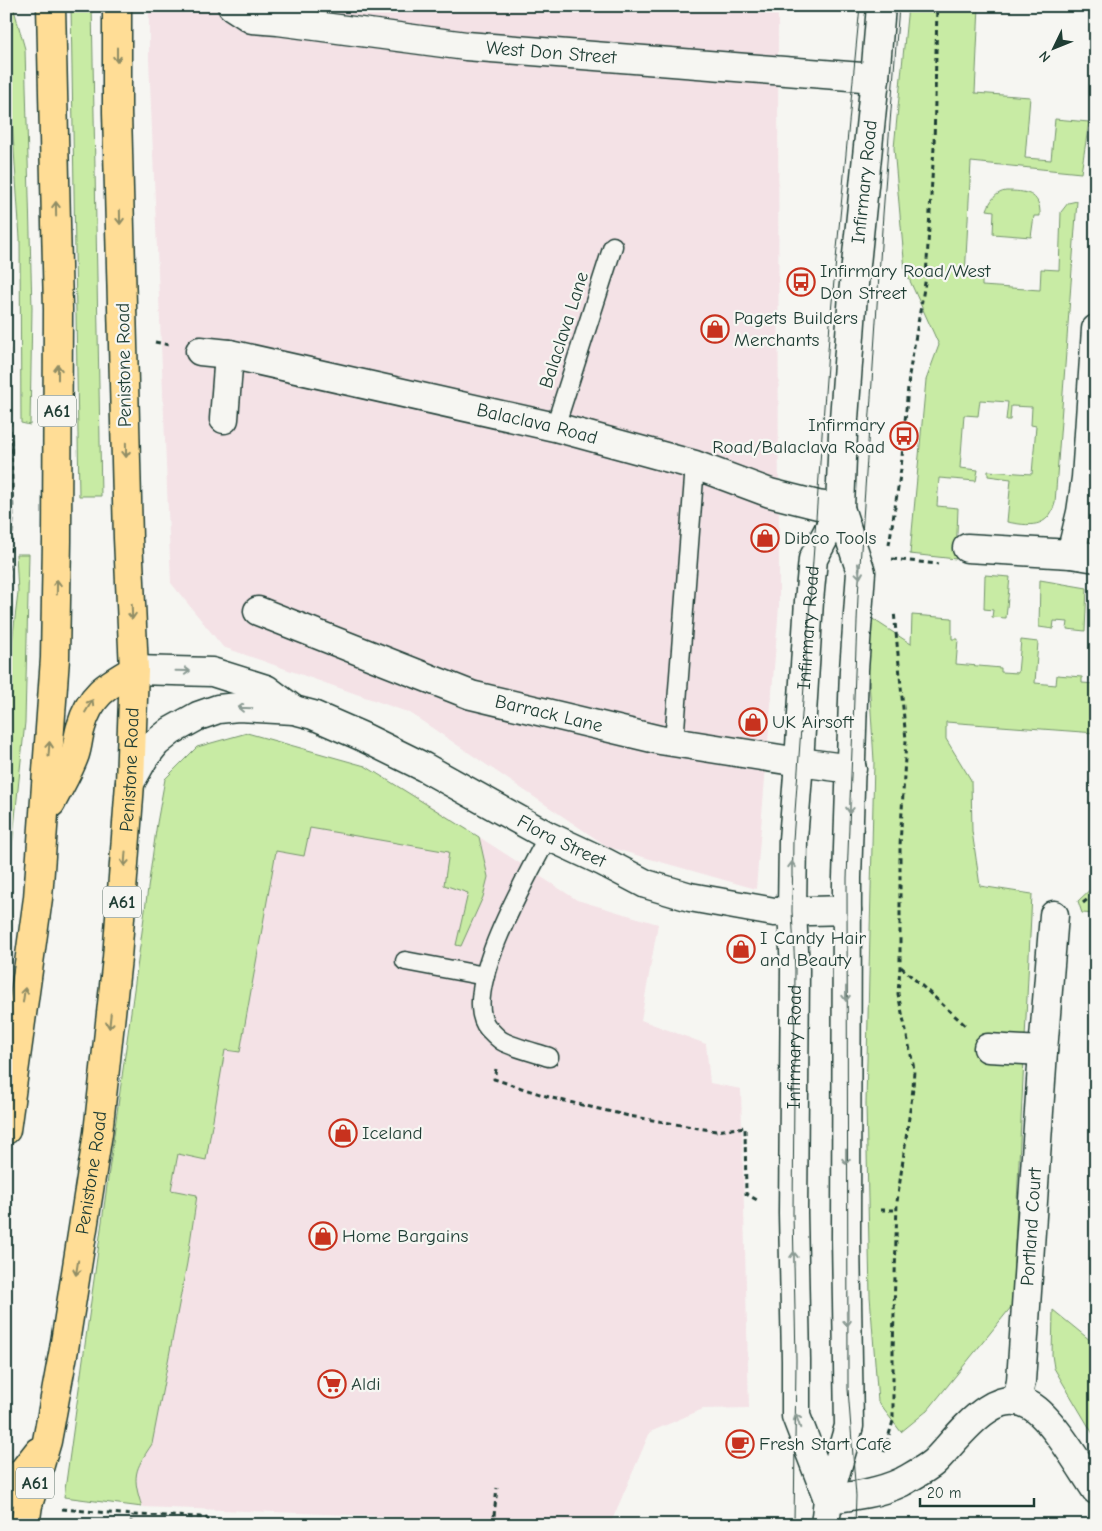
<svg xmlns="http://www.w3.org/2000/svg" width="1102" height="1531" viewBox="0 0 1102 1531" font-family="'Comic Neue',sans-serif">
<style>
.built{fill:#f4e2e6}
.green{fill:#c8eba4;stroke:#74946c}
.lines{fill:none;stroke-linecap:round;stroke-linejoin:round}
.lane-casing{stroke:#1f3d34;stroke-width:21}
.street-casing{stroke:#1f3d34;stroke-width:31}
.secondary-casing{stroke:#1f3d34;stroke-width:31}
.highway-casing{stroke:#1f3d34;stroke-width:31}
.path{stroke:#1f3d34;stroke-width:3;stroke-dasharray:5 4;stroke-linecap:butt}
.lane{stroke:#f6f6f2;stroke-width:18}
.street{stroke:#f6f6f2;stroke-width:28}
.secondary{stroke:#f6f6f2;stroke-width:28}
.highway{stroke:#ffdd96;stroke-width:28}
.tram{stroke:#1f3d34;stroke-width:1}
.oneway{stroke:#8f8d65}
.oneway2{stroke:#8a9a93}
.labels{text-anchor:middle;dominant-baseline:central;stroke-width:4.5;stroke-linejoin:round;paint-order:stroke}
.shield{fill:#f6f6f2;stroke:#60746d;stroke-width:1}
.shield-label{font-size:18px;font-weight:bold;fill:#1f3d34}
.street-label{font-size:19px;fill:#1f3d34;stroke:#f6f6f2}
.poi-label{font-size:19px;fill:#1f3d34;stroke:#f6f6f2;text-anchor:start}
</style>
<rect width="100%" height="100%" fill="#f6f6f2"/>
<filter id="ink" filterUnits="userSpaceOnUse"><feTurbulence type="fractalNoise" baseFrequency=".02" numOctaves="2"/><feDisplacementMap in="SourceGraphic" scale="10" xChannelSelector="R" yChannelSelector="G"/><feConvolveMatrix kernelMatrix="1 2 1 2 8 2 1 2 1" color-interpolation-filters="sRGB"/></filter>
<g filter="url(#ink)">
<g class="built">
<path d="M149,6h629l1,600 -23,283 -148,-42 -198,-134 -187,-66 -52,-64 -22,-524z"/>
<path d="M247,733l118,33 74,45 138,89 81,24 -17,96 65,24 4,39 31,6 8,319 -46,1 -53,23 -40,93 -468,-18 -78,-10 93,-674 8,-44 32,-32z"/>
</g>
<g class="green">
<path d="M6,6h7l12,43 7,259 -2,117 -9,-2 -1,-185 -14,-205z"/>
<path d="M71,6h21l9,490h-22z"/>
<path d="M908,6h71l-4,87 55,4 -5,61 26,2 4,-41 34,3 -8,51 -110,-11 -6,115 17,2v7l58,4 1,-21 18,1 2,-58 7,-9 9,-2 -22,302c-7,26 -26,23 -48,19l4,-43 -23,-3v-5l44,3 4,-48 -5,-1 1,-18 -21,-1 -1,14h-4l2,-18 -28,-2 -2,16 -14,-1 -4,53 18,2 -2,11 -37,-3 -2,28 21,2 -2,51 -46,-5 16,-174 13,-35 -34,-75 -11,-122z"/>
<path d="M1006,191c19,0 35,1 34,25h-6l-3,21 -38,-3 1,-23 -7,-1c3,-9 9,-18 19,-19z"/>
<path d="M16,554h13l-4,168 -19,182v-211l12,-100z"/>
<path d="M985,575l25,2 -4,41 -14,-1 1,-7 -9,-1z"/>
<path d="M1040,580l47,8 -2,43 -18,-2 1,-7 -14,-1 -1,8 -14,-2z"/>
<path d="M865,614l46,30 1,-29 40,3v21h6l-2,25 45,4v4l17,1 3,-33 17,2 -3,41 21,2 1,-10 25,2v6l14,1v49l-150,-11v17l25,41 1,51 8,55 52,8 -20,412 -84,104 -27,22 -23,-30 -8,-106 -4,-193 8,-342z"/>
<path d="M247,733l118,33 114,71 9,40 -5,20 -22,49 -5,-1 12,-52 -24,-8 5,-33 -139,-24 -6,28 -28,-5 -36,201 -15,-2 -19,110 -28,-6 -7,36 26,5 -10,68 -35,181c-18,27 -20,32 -10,63l-78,-10 93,-674 8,-44 32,-32z"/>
<path d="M1096,884v30l-14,-1 -4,-12z"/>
<path d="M1053,1310l43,35v94l-42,-71 -2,-13z"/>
</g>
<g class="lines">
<g class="lane-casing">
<g id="lane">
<path d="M555,427l58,-181"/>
<path d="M674,742l21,-277"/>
<path d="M548,836c-18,36 -90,157 -60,192 4,4 9,10 14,13 10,6 35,12 47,16"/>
<path d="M405,961l80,15"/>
</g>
</g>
<g class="street-casing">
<g id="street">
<path id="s1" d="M232,6l20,13 26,2 188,25 409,32"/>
<path id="s2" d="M200,351l29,3 326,73 140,38 75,28 48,12 22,3"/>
<path d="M224,419l5,-65"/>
<path d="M967,548l104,6 10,-42 5,-34 10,-149"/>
<path d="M1071,554l25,4"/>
<path id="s3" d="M258,611l213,84 189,45 139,22 53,7"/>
<path d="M134,670l78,2 54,17 28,21"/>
<path id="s4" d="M130,783l14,-25 12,-15 15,-12 27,-15 20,-7 20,-2 56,3 19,5 48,21 63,31 124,69 56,26 42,22 44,13 84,15 73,-2"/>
<path d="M988,1048l55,3"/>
<path id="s5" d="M1017,1401l4,-20 22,-330 11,-136"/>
</g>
</g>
<g class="secondary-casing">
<g id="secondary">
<path d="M828,1499l-32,-83v-56l-3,-147 2,-243 -3,-59 1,-71 6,-78 10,-161 4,-42 27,-51"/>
<path d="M828,1499c25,-3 51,-6 74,-17 10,-6 24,-13 32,-20 23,-22 59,-79 97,-56 22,13 50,62 65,84"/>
<path id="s6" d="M825,1525l3,-26 21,-73 -3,-188 1,-360 7,-208 7,-98 -21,-64 3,-75 10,-139 22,-216 6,-72"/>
</g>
</g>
<g class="highway-casing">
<g id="highway">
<path d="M51,803c8,-16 18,-32 24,-49 3,-9 3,-18 6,-27 9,-32 25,-41 53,-57"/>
<path d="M6,1130l32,-232 17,-240 2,-117 1,-232 -7,-303"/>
<path d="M6,1493l32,-41"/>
<path id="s7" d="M25,1525l3,-20 19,-64 17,-92 34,-216 19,-175 13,-175 4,-113 -6,-132 -11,-426v-106"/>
</g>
</g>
<g class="path">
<path d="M6,277l7,243 -7,82"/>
<path d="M155,342l14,3"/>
<path d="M889,545l12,-76 8,-94 17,-98 8,-130 3,-141"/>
<path d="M892,559l46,5"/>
<path d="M1083,903l13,-11"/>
<path d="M901,967l64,58"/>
<path d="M496,1069l-2,10 58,19 77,18 87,15 29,-4 1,67 13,7"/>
<path d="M880,1210h17"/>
<path d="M884,1452l9,-31v-71l4,-148 16,-113 1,-20 -16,-75 2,-27v-121l6,-106 -12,-129"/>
<path d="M62,1509l71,6 73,2 7,8"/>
<path d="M130,1525l3,-10"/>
<path d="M493,1525l4,-37"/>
</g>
<use href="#lane" class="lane"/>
<use href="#street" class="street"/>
<use href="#secondary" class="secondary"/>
<use href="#highway" class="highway"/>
<g class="tram">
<path id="s8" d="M794,1525l2,-165 -3,-147 2,-243 -3,-59 1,-71 37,-517 30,-317"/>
<path d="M855,1525l1,-29 -8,-107 -1,-511 11,-282 25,-382 16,-208"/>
</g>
</g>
<defs><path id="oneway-shaft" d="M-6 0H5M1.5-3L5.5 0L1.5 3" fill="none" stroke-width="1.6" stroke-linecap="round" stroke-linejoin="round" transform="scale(1.25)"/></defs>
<g class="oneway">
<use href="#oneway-shaft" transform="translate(117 55) rotate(90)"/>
<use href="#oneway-shaft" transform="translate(56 209) rotate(-91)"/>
<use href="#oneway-shaft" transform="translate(120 217) rotate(89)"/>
<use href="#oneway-shaft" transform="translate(58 372) rotate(-90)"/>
<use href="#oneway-shaft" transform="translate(126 450) rotate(89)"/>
<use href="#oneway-shaft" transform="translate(57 587) rotate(-89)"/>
<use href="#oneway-shaft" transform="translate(132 612) rotate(88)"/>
<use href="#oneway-shaft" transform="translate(89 706) rotate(-59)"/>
<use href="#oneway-shaft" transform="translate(49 749) rotate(-86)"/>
<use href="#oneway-shaft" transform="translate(125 859) rotate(94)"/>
<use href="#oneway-shaft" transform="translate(24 995) rotate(-82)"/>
<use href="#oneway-shaft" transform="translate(110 1021) rotate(96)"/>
<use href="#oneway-shaft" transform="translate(77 1268) rotate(99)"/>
</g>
<g class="oneway2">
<use href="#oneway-shaft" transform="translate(859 571) rotate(82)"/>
<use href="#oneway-shaft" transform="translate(183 671) rotate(1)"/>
<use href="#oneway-shaft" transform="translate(245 708) rotate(-178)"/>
<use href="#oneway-shaft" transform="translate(850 806) rotate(93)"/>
<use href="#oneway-shaft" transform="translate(792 869) rotate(-90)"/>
<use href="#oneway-shaft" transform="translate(846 994) rotate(90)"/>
<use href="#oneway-shaft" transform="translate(846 1157) rotate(90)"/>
<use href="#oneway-shaft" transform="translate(794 1259) rotate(-91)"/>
<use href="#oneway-shaft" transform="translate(847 1319) rotate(89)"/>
<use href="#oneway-shaft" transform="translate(798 1421) rotate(-108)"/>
</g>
</g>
<defs>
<g id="bus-ring" transform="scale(1.4375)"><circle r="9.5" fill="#f6f6f2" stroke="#c8321e" stroke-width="1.5"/><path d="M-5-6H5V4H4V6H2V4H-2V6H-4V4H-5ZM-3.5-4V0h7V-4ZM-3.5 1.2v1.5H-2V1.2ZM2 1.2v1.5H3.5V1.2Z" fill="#c8321e"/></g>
<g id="shop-ring" transform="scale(1.4375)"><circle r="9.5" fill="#f6f6f2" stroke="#c8321e" stroke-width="1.5"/><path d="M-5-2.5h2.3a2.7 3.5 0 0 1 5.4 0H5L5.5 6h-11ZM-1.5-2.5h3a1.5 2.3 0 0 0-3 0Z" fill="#c8321e"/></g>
<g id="supermarket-ring" transform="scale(1.4375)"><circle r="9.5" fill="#f6f6f2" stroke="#c8321e" stroke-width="1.5"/><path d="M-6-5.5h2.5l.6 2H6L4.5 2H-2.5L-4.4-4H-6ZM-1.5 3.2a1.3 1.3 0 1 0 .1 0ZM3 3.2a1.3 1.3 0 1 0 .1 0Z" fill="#c8321e"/></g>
<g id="cafe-ring" transform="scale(1.4375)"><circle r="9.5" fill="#f6f6f2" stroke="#c8321e" stroke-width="1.5"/><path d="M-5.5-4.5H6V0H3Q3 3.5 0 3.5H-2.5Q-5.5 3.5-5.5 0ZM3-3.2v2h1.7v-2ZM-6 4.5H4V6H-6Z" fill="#c8321e"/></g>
</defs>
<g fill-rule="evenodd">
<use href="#bus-ring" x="801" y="282"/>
<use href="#shop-ring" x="715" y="329"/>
<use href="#bus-ring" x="904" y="436"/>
<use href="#shop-ring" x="765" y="538"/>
<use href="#shop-ring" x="753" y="722"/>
<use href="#shop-ring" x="741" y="949"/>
<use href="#shop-ring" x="343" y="1133"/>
<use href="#shop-ring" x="323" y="1236"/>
<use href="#supermarket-ring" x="332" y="1384"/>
<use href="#cafe-ring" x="740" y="1444"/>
</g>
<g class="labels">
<g class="shield">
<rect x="38" y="395.5" width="38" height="31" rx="4"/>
<rect x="103" y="886.5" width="38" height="31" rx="4"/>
<rect x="16" y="1467.5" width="38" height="31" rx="4"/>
</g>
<g class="shield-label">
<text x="57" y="411">A61</text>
<text x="122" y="902">A61</text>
<text x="35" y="1483">A61</text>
</g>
<g class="street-label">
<text stroke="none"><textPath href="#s1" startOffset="325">West Don Street</textPath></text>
<text stroke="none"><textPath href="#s6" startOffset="1351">Infirmary Road</textPath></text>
<text transform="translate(564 330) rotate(-72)">Balaclava Lane</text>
<text transform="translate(124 365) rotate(-91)">Penistone Road</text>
<text stroke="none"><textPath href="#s2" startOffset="345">Balaclava Road</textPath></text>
<text stroke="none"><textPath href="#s8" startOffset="898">Infirmary Road</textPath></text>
<text stroke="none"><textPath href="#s3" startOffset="309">Barrack Lane</textPath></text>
<text stroke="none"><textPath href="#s7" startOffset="764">Penistone Road</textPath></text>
<text stroke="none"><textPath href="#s4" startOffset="494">Flora Street</textPath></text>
<text stroke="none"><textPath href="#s8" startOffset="478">Infirmary Road</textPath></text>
<text stroke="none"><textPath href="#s7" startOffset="359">Penistone Road</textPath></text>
<text stroke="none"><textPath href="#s5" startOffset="175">Portland Court</textPath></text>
</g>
<g class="poi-label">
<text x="820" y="271">Infirmary Road/West<tspan x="820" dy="22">Don Street</tspan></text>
<text x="734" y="318">Pagets Builders<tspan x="734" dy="22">Merchants</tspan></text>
<text x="885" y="425" text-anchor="end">Infirmary<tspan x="885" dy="22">Road/Balaclava Road</tspan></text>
<text x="784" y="538">Dibco Tools</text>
<text x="772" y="722">UK Airsoft</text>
<text x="760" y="938">I Candy Hair<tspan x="760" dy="22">and Beauty</tspan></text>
<text x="362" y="1133">Iceland</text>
<text x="342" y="1236">Home Bargains</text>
<text x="351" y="1384">Aldi</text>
<text x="759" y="1444">Fresh Start Cafe</text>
</g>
</g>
<rect width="1102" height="1531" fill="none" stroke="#f6f6f2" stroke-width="25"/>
<rect x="12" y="12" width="1077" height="1506" fill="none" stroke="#1f3d34" stroke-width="2" filter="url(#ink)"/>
<g transform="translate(1054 48) rotate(227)" stroke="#f6f6f2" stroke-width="4" paint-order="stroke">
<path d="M0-4L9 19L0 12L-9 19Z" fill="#1f3d34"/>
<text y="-8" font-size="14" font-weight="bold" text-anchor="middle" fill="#1f3d34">N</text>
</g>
<path d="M920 1498v8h114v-8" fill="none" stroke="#1f3d34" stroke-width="2.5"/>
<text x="927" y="1498" font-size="15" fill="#1f3d34" stroke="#f6f6f2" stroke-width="4" paint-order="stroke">20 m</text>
</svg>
